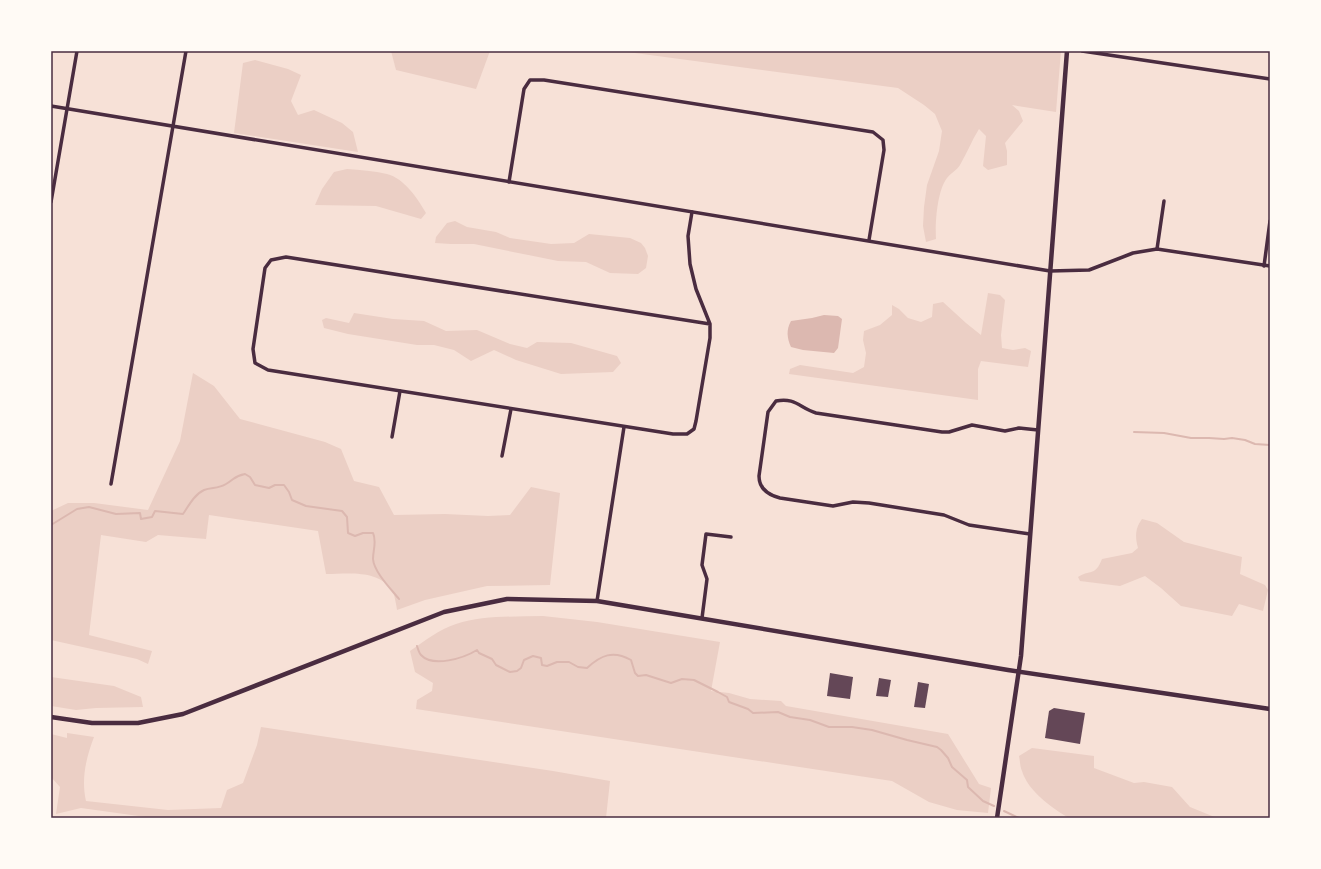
<svg xmlns="http://www.w3.org/2000/svg" width="1321" height="869" viewBox="0 0 1321 869" font-family="Karla,sans-serif">
<style>
.green{fill:#ebcfc5}
.water{fill:#dcb8b0}
.lines{fill:none;stroke-linecap:round;stroke-linejoin:round}
.stream{stroke:#dcb8b0;stroke-width:2}
.building{fill:#644757}
.minor{stroke:#4a2c40;stroke-width:3.5}
.tertiary{stroke:#4a2c40;stroke-width:4.5}
.neatline{fill:none;stroke:#4a2c40;stroke-width:1.5}
</style>
<rect width="100%" height="100%" fill="#f7e1d7"/>
<g class="green">
<path d="M391,51h99l-14,38 -80,-19z"/>
<path d="M620,51h441l-5,61 -44,-7 7,6 4,10 -18,22 2,8v14l-19,5 -5,-4 3,-30 -7,-7c-7,11 -12,24 -19,36 -3,5 -9,8 -13,13 -10,13 -12,45 -11,61l-10,3 -3,-16 1,-19 3,-22 12,-34 3,-20 -7,-17 -11,-9 -26,-17z"/>
<path d="M255,60l33,9 13,6 -10,26 7,14 16,-5 28,13 11,9 5,20 -124,-19 9,-70z"/>
<path d="M347,169c13,1 27,2 40,5 17,4 31,25 39,39l-5,6 -45,-13 -61,-1 7,-16 12,-17z"/>
<path d="M455,221l12,6 29,5 14,6 41,6 23,-1 15,-9 41,4 11,5 4,5 3,8 -2,12 -8,6 -28,-1 -24,-11 -28,-1 -84,-17h-23l-16,-1 1,-6 11,-14z"/>
<path d="M988,293l12,2 5,5 -4,35 1,13 11,2 12,-2 6,3 -3,16 -47,-6 -3,8v31l-189,-26 1,-5 10,-4 53,8 11,-6 2,-14 -3,-13 1,-9 16,-6 12,-10v-10l7,4 9,9 13,4 11,-5 1,-13 10,-2 23,21 15,12z"/>
<path d="M354,313l39,6 31,2 22,10 31,-1 33,14 17,4 10,-6 34,1 46,13 4,7 -8,9 -52,2 -45,-14 -22,-10 -23,11 -17,-11 -20,-5h-17l-69,-11 -24,-6 -2,-8 4,-2 23,5z"/>
<path d="M193,373l21,13 26,33 85,23 16,7 13,32 25,6 15,28 51,-1 43,2 22,-1 21,-28 29,6 -10,92 -63,1 -62,14 -28,10c-1,-6 -2,-13 -4,-18 -14,-23 -44,-18 -67,-18l-8,-43 -109,-16 -3,24 -48,-4 -12,7 -45,-7 -12,100 63,16 -4,13 -11,-5 -86,-19v-129l17,-8h26l54,7 32,-69z"/>
<path d="M1142,519l15,4 27,19 58,15 -2,17 25,11 3,5 -5,21 -24,-7 -7,12 -51,-10 -20,-18 -16,-12 -25,10 -40,-5 -2,-4c12,-8 17,0 24,-18l30,-6 6,-5c-3,-11 -3,-20 4,-29z"/>
<path d="M543,616l54,6 123,20 -9,49 18,2 21,6 31,2 5,5 162,28 31,50 12,4 -3,25 -31,-3 -28,-8 -37,-21 -476,-72 1,-9 15,-9 1,-8 -18,-11 -5,-21c13,-9 30,-22 46,-27 27,-9 58,-7 87,-8z"/>
<path d="M51,677l63,9 27,11 2,10 -47,1 -20,2 -25,-4z"/>
<path d="M261,727l292,44 57,10 -4,37h-453l-72,-10 -25,6 4,-27 -9,-10v-43l16,4v-5l27,4c-8,21 -13,42 -8,64l82,9 53,-2 6,-18 16,-7 14,-38z"/>
<path d="M1032,748l62,8v12l40,15 10,-1 28,5 18,20 27,11h-148c-17,-10 -41,-27 -47,-47 -2,-4 -2,-11 -3,-15z"/>
</g>
<path class="water" d="M824,315l14,1 4,3 -4,29 -4,5 -31,-3 -12,-3c-4,-9 -5,-17 0,-26l21,-3z"/>
<g class="lines">
<g class="stream">
<path d="M1134,432l30,1 27,5h18l15,1 8,-1 13,2 10,4 15,1"/>
<path d="M51,525l26,-16 12,-2 27,7 24,-1 1,6 11,-2 3,-6 28,3c6,-9 12,-20 21,-24 8,-3 14,-1 22,-6 9,-5 8,-8 19,-10l5,3 5,8 14,3 6,-3h9l5,7 3,8 14,6 36,5 5,6 1,16 7,3 8,-3h10c4,8 0,17 0,26 1,13 18,30 26,40"/>
<path d="M417,646c1,3 2,7 4,9 12,13 43,3 56,-5l2,3 13,6 4,6 14,7 7,-1 4,-3 3,-8 9,-4 8,2 1,7 5,1 10,-4h12l9,5 9,1c14,-13 26,-18 44,-8l4,13 3,3 8,-1 25,8 11,-4 12,1 24,12 9,5 2,5 19,7 5,4 25,-1 12,5 20,3 19,7h23l20,3 35,10 30,7 4,3 7,8 4,9 15,13 1,7 15,14 11,5"/>
<path d="M1004,811l15,7"/>
</g>
</g>
<g class="building">
<path d="M830,673l23,4 -3,22 -23,-3z"/>
<path d="M879,678l12,2 -3,17 -12,-1z"/>
<path d="M918,682l11,2 -4,24 -11,-1z"/>
<path d="M1054,708l31,5 -5,31 -35,-6 4,-27z"/>
</g>
<g class="lines">
<g class="minor">
<path d="M1082,51l188,28"/>
<path d="M51,106l999,165 39,-1 44,-17 24,-4 113,17"/>
<path d="M509,182l15,-93 6,-9h14l329,52 10,8 1,10 -15,90"/>
<path d="M51,202l26,-151"/>
<path d="M692,212l-4,24 2,28 6,25 14,35v14l-14,83 -2,8 -7,5h-14l-405,-64 -13,-7 -2,-14 12,-81 6,-8 15,-3 424,67"/>
<path d="M1157,249l7,-48"/>
<path d="M1264,266l6,-45"/>
<path d="M392,437l8,-46"/>
<path d="M502,456l9,-47"/>
<path d="M111,484l75,-433"/>
<path d="M1030,534l-61,-9 -25,-10 -75,-12 -16,-1 -20,4 -53,-8c-12,-3 -21,-9 -21,-22l9,-64 8,-11c19,-4 24,7 40,12l126,19h7l23,-7 33,6 14,-3 19,2"/>
<path d="M597,601l27,-174"/>
<path d="M702,618l5,-39 -5,-14 4,-31 25,3"/>
</g>
<g class="tertiary">
<path d="M51,717l41,6h46l45,-9 261,-102 63,-13 90,2 411,69 262,39"/>
<path d="M997,818l24,-162 46,-605"/>
</g>
</g>
<rect width="1321" height="869" fill="none" stroke="#fffaf5" stroke-width="104"/>
<rect x="52" y="52" width="1217" height="765" class="neatline"/>
</svg>
